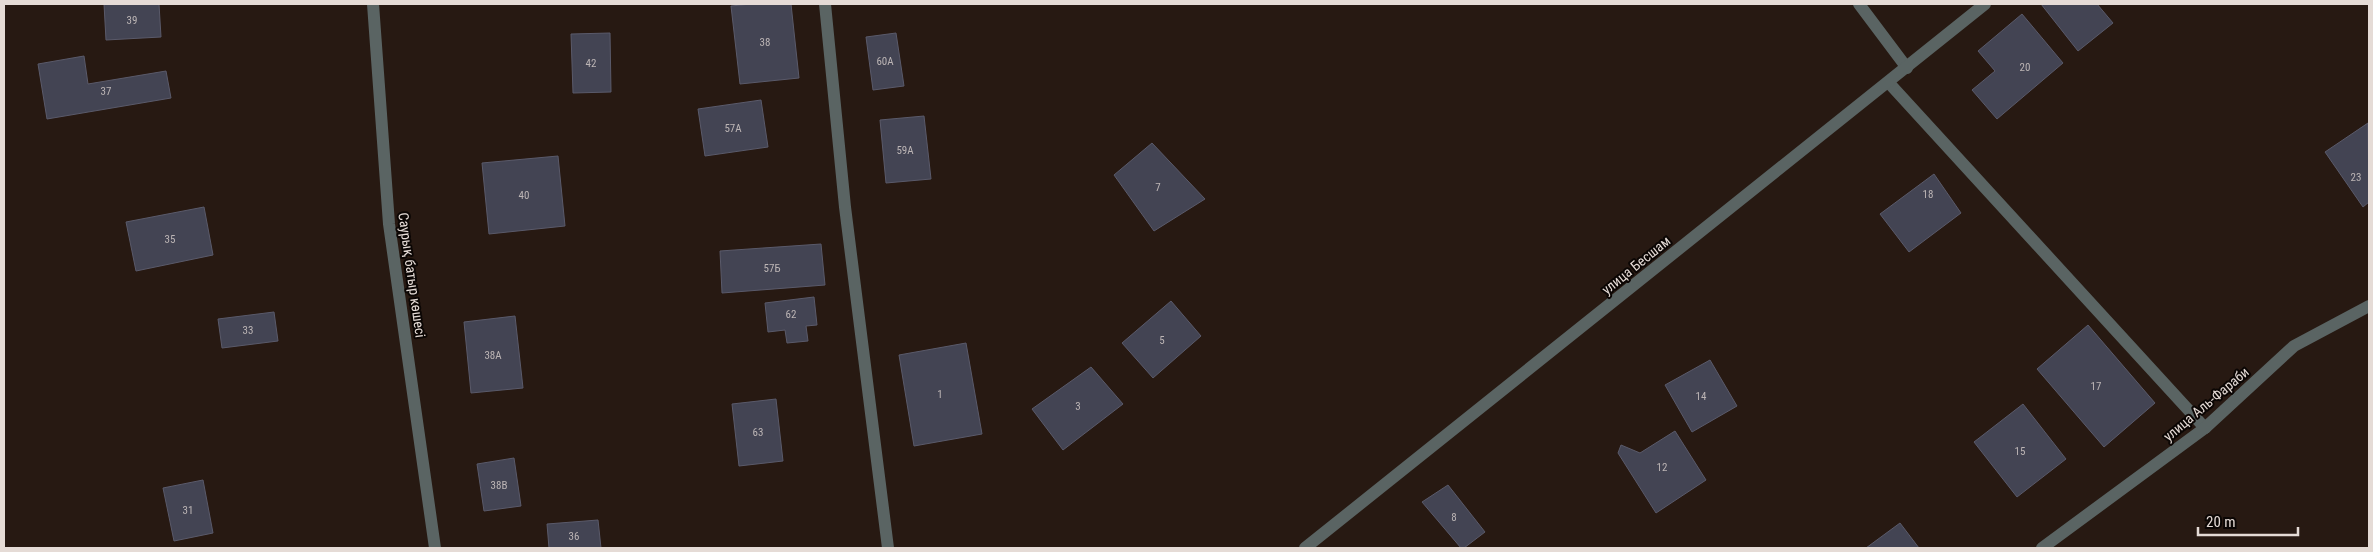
<svg xmlns="http://www.w3.org/2000/svg" width="2373" height="552" viewBox="0 0 2373 552" font-family="'Roboto Condensed',sans-serif">
<style>
.building{fill:#434453;stroke:#5a5a6a}
.lines{fill:none;stroke-linecap:round;stroke-linejoin:round}
.street{stroke:#5a6463;stroke-width:12}
.labels{text-anchor:middle;dominant-baseline:central;stroke-width:4;stroke-linejoin:round;paint-order:stroke}
.number-label{font-size:11px;fill:#bcb5b5}
.street-label{font-size:14px;fill:#e5dbd6;stroke:#0b0604}
</style>
<rect width="100%" height="100%" fill="#271912"/>
<g class="building">
<path d="M104,4h55l2,33 -55,3z"/>
<path d="M751,4h40l8,74 -59,6 -9,-78z"/>
<path d="M2041,4h56l16,19 -35,28z"/>
<path d="M2022,14l41,49 -66,56 -25,-29 23,-19 -17,-20z"/>
<path d="M610,33l1,59 -38,1 -2,-59z"/>
<path d="M896,33l8,53 -31,4 -7,-53z"/>
<path d="M84,56l4,28 78,-13 5,27 -124,21 -9,-55z"/>
<path d="M761,100l7,47 -63,9 -7,-47z"/>
<path d="M924,116l7,63 -45,4 -6,-63z"/>
<path d="M2368,123l1,79 -6,5 -38,-55z"/>
<path d="M1152,143l53,56 -51,32 -40,-56z"/>
<path d="M558,156l7,70 -76,8 -7,-71z"/>
<path d="M1934,174l27,39 -52,39 -29,-38z"/>
<path d="M204,207l9,48 -77,16 -10,-49z"/>
<path d="M821,244l4,41 -103,8 -2,-42z"/>
<path d="M814,297l3,28 -11,1 2,15 -21,2 -2,-13 -17,2 -3,-29z"/>
<path d="M1171,301l30,35 -48,42 -31,-35z"/>
<path d="M274,312l4,29 -56,7 -4,-29z"/>
<path d="M515,316l8,72 -52,5 -7,-71z"/>
<path d="M2088,325l67,78 -51,44 -67,-78z"/>
<path d="M966,343l16,91 -68,12 -15,-91z"/>
<path d="M1710,360l27,46 -45,26 -27,-47z"/>
<path d="M1091,367l32,37 -60,46 -31,-41z"/>
<path d="M776,399l7,62 -44,5 -7,-62z"/>
<path d="M2023,404l43,55 -49,38 -43,-55z"/>
<path d="M1675,431l31,49 -50,33 -38,-60 3,-8 19,8z"/>
<path d="M514,458l7,48 -37,5 -7,-47z"/>
<path d="M203,480l10,53 -39,8 -11,-53z"/>
<path d="M1448,485l37,47 -21,16h-3l-39,-46z"/>
<path d="M598,520l3,28h-52l-2,-24z"/>
<path d="M1900,523l19,25h-53z"/>
</g>
<g class="lines">
<g class="street">
<path d="M373,4l16,220 46,324"/>
<path d="M825,4l20,203 43,341"/>
<path d="M1859,4l48,64"/>
<path d="M1889,83l316,345"/>
<path d="M1305,548l680,-544"/>
<path d="M2042,548l163,-120 89,-82 75,-40"/>
</g>
</g>
<g class="labels">
<g class="number-label">
<text x="132" y="20">39</text>
<text x="765" y="42">38</text>
<text x="885" y="61">60А</text>
<text x="591" y="63">42</text>
<text x="2025" y="67">20</text>
<text x="106" y="91">37</text>
<text x="733" y="128">57А</text>
<text x="905" y="150">59А</text>
<text x="2356" y="177">23</text>
<text x="1158" y="187">7</text>
<text x="1928" y="194">18</text>
<text x="524" y="195">40</text>
<text x="170" y="239">35</text>
<text x="772" y="268">57Б</text>
<text x="791" y="314">62</text>
<text x="248" y="330">33</text>
<text x="1162" y="340">5</text>
<text x="493" y="355">38А</text>
<text x="2096" y="386">17</text>
<text x="940" y="394">1</text>
<text x="1701" y="396">14</text>
<text x="1078" y="406">3</text>
<text x="758" y="432">63</text>
<text x="2020" y="451">15</text>
<text x="1662" y="467">12</text>
<text x="499" y="485">38В</text>
<text x="188" y="510">31</text>
<text x="1454" y="517">8</text>
<text x="574" y="536">36</text>
</g>
<g class="street-label">
<text transform="translate(1636 265) rotate(-39)">улица Бесшам</text>
<text transform="translate(412 275) rotate(82)">Саурық батыр көшесі</text>
<text transform="translate(2206 404) rotate(-40)">улица Аль-Фараби</text>
</g>
</g>
<rect width="2373" height="552" fill="none" stroke="#e5dbd6" stroke-width="10"/>
<path d="M2198 527v8h100v-8" fill="none" stroke="#e5dbd6" stroke-width="2.5"/>
<text x="2206" y="527" font-size="15" fill="#e5dbd6" stroke="#0b0604" stroke-width="4" paint-order="stroke">20 m</text>
</svg>
